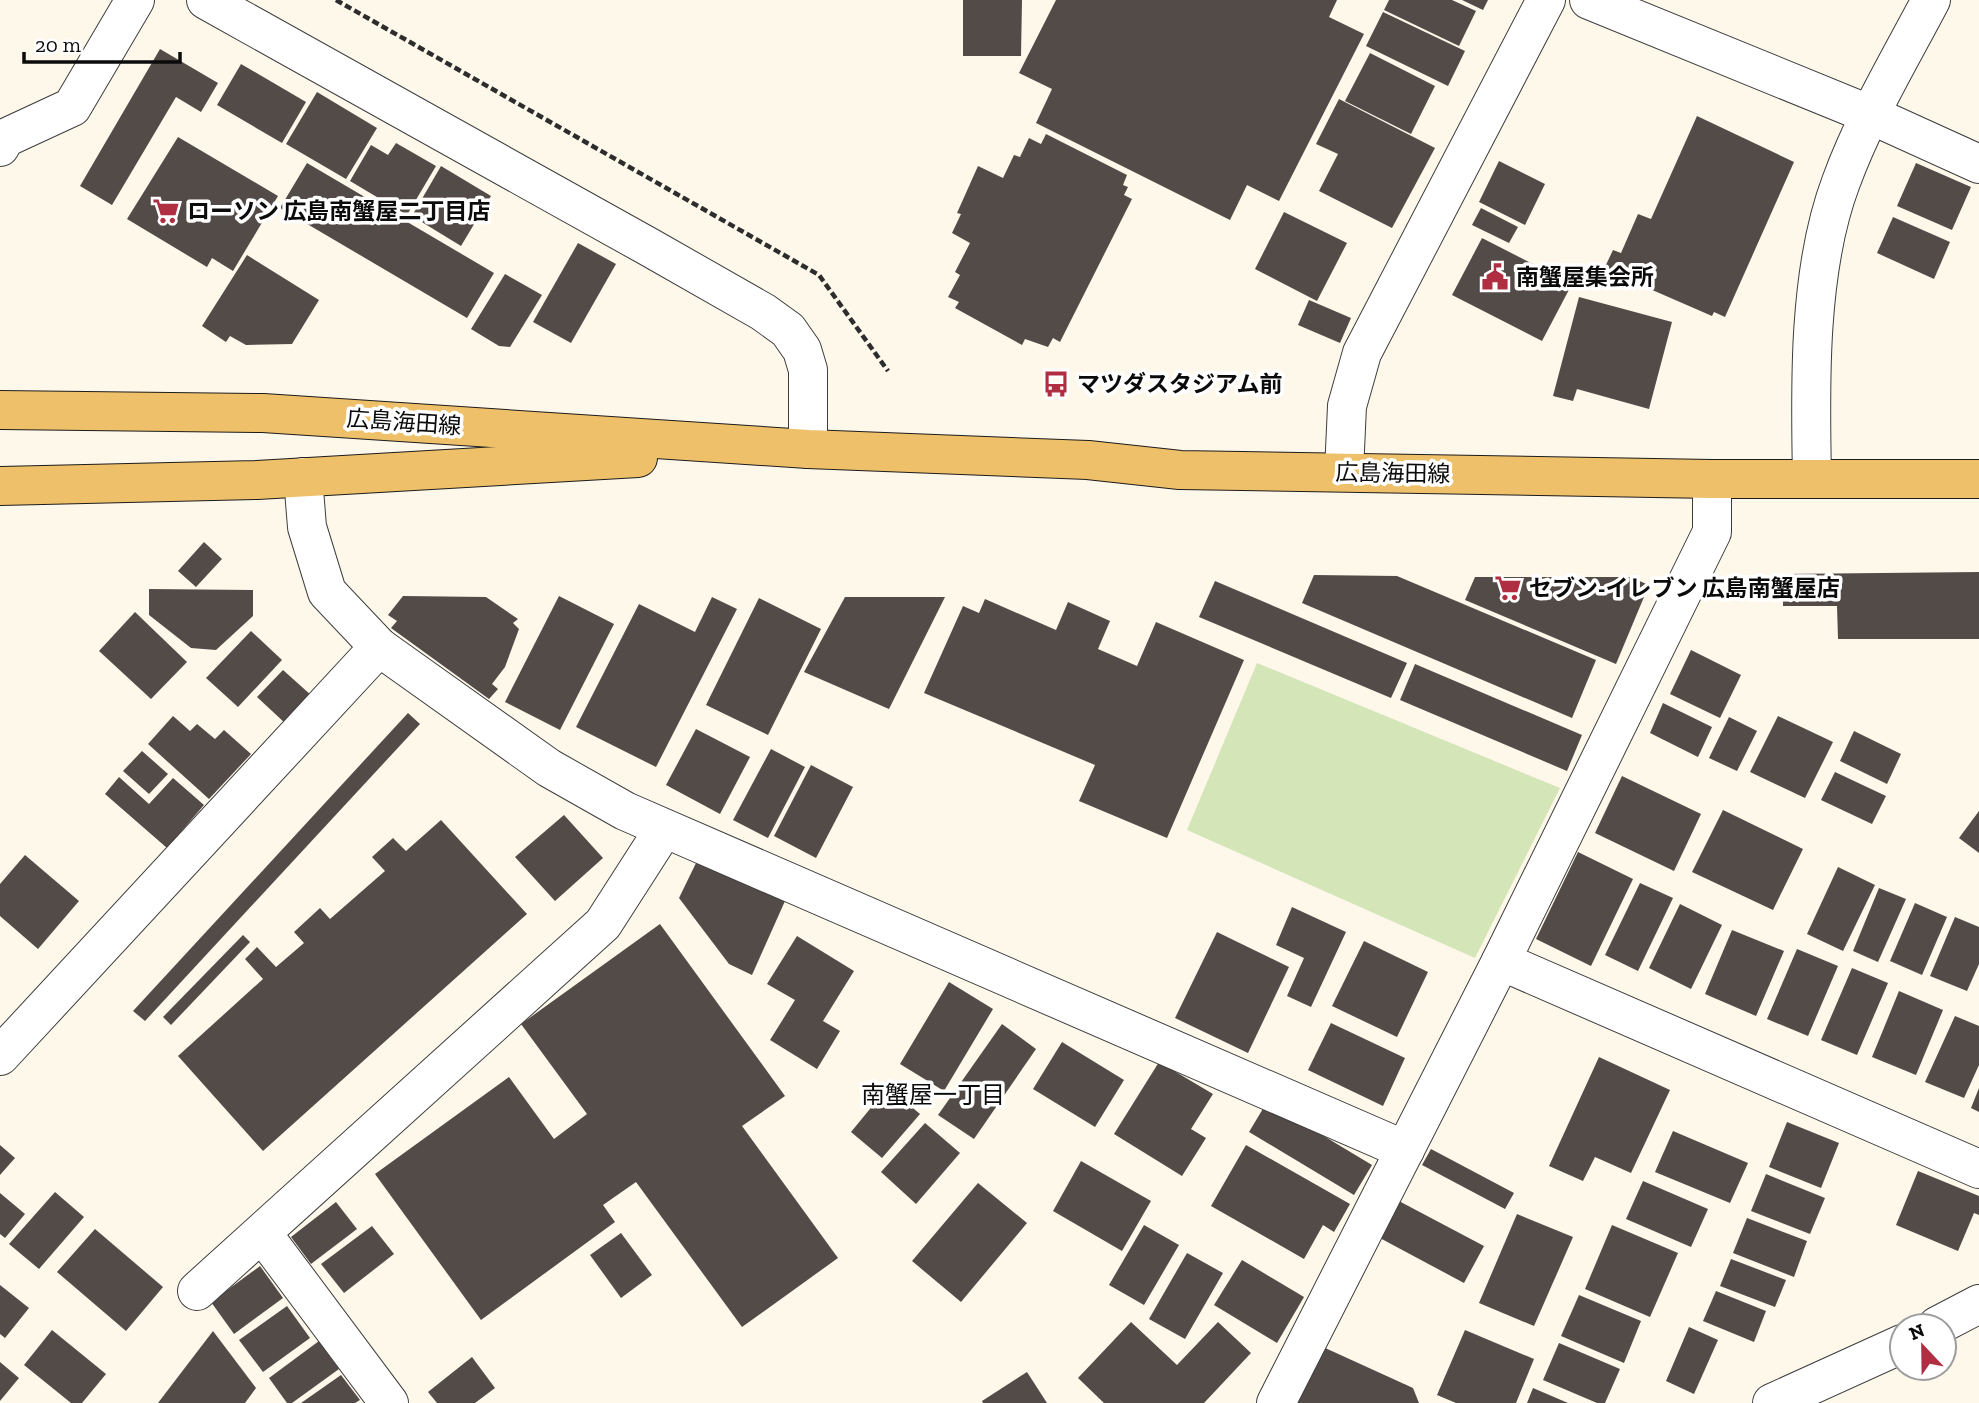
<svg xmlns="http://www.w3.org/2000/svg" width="1979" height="1403" viewBox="0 0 1979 1403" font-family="'Zilla Slab','Noto Sans JP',serif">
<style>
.green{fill:#d4e5b8}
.building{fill:#534b48}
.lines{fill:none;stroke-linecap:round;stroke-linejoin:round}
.minor-casing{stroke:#3e3e3e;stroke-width:40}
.major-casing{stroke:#1c1c1c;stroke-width:40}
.path{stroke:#2d2d2d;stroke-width:4.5;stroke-dasharray:7 3.5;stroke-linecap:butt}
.minor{stroke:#fff;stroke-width:38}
.major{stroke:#efc06a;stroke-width:38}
.labels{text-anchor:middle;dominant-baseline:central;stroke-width:7;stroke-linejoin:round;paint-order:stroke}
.poi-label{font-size:23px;font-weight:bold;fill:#0b0b0b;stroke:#fff;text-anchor:start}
.street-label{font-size:23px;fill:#0b0b0b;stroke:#fff}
.neighbourhood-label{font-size:24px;fill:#0b0b0b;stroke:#fff}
</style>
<rect width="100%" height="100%" fill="#fef8eb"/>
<path class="green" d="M1257,663l303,125 -85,170 -288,-128z"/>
<g class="building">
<path d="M963,0h59l-1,56h-58z"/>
<path d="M1056,0h281l-8,17 35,17 -85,167 -32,-16 -17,35 -194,-97 16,-34 -33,-16z"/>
<path d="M1389,0h63l24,11 -17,35 -75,-36z"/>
<path d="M1462,0h26l-5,10z"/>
<path d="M1383,12l82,39 -17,35 -82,-40z"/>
<path d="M160,49l58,34 -17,29 -25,-15 -64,108 -32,-19z"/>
<path d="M1370,53l65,33 -24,48 -66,-33z"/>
<path d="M241,64l65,38 -24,41 -65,-38z"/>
<path d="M317,92l60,36 -31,51 -60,-35z"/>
<path d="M1339,99l96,49 -43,80 -73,-37 19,-37 -22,-10z"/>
<path d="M1697,116l97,46 -69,155 -11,-5 -2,4 -108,-47 9,-19 8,3 17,-39 13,5z"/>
<path d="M1046,134l81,41 -4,10 5,2 -4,8 8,4 -72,143 -7,-4 -5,9 -23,-8 -3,6 -67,-37 4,-6 -11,-5 12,-22 -5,-3 15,-29 -18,-10 9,-19 -4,-1 21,-47 25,12 11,-23 6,2 9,-19 12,6z"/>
<path d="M178,137l100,59 -45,75 -21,-13 -5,9 -80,-48z"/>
<path d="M396,143l40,23 -29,49 -57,-34 21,-36 17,10z"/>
<path d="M1499,161l46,23 -20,41 -46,-23z"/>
<path d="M307,163l187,110 -27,45 -187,-110z"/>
<path d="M1916,163l55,24 -19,43 -55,-24z"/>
<path d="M441,166l50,30 -30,50 -49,-30z"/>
<path d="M1481,208l37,19 -9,16 -37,-18z"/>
<path d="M1284,212l63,31 -30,58 -62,-32z"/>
<path d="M1893,217l57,25 -16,37 -57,-26z"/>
<path d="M1482,238l90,46 -30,57 -90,-46z"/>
<path d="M578,243l38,21 -45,79 -38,-21z"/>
<path d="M247,255l72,45 -27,44 -46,1 -16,-9 -4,6 -24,-16z"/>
<path d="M505,274l37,21 -32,52 -11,-1 -28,-17z"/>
<path d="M1579,297l93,25 -23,87 -72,-20 -4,12 -20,-5z"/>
<path d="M1309,300l42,18 -11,25 -42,-18z"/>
<path d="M204,542l18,17 -26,28 -18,-16z"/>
<path d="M1979,572v67h-141l-1,-33h-54v-32z"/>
<path d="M1314,575l83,1 199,84 -24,58 -270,-115z"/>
<path d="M1475,577h155l19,8 -33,79 -151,-64z"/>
<path d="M1215,581l192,82 -16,35 -192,-81z"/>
<path d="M149,589l104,1v26l-37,34 -25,-2 -42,-33z"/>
<path d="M403,596l83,1 32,22 -5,4 6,6 -14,38 -13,17 6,5 -9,10 -98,-71 6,-7 -9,-6z"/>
<path d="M559,596l55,28 -54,106 -55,-28z"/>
<path d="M712,597l25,12 -81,158 -80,-40 63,-123 56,28z"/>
<path d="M845,597h100l-56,112 -85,-37z"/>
<path d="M759,598l62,31 -53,106 -62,-30z"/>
<path d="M985,599l71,31 12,-28 42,19 -12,28 39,17 19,-44 88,38 -77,178 -88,-37 16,-36 -171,-72 39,-87 16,7z"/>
<path d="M135,612l52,50 -36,37 -52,-48z"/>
<path d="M251,631l31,29 -44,47 -32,-29z"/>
<path d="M1691,650l50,25 -21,43 -50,-24z"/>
<path d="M1415,664l167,71 -15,36 -167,-71z"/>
<path d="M283,670l29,26 -26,28 -29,-27z"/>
<path d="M1663,703l49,24 -14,30 -48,-24z"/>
<path d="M408,713l12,11 -275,297 -12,-10z"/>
<path d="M173,716l17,15 7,-7 18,15 9,-9 27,24 -42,45 -61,-55z"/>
<path d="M1778,716l55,26 -28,56 -55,-26z"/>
<path d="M1729,717l28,14 -20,40 -28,-13z"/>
<path d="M696,729l54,28 -30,57 -54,-29z"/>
<path d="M1854,731l47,23 -14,30 -47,-23z"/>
<path d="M771,749l34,18 -37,71 -35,-18z"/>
<path d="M142,751l26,23 -19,20 -26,-23z"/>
<path d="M811,765l42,22 -37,71 -42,-22z"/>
<path d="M1835,772l51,24 -14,28 -51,-24z"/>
<path d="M1622,776l79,38 -27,57 -79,-38z"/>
<path d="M119,777l30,27 24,-26 31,27 -37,43 -62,-54z"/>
<path d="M1723,810l80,39 -30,61 -81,-38z"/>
<path d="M1979,811v42l-20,-15z"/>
<path d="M564,815l39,43 -48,43 -40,-44z"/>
<path d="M441,820l86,94 -264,237 -85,-95 85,-77 -18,-20 12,-12 19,20 28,-24 -10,-11 26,-24 10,11 55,-48 -13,-14 21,-19 13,13z"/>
<path d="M1578,852l55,27 -42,87 -55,-27z"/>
<path d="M25,855l54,46 -41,48 -38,-33v-32z"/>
<path d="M697,861l88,40 -33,74 -23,-11 -50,-66z"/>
<path d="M1838,867l37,18 -32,66 -36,-17z"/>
<path d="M1640,883l33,15 -35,73 -33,-16z"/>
<path d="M1879,888l27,11 -28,63 -25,-11z"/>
<path d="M1915,903l32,14 -25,58 -32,-14z"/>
<path d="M1680,904l42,21 -31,64 -42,-21z"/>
<path d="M1292,907l54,25 -35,75 -24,-11 17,-38 -28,-13z"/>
<path d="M1955,917l24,10v37l-12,27 -37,-15z"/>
<path d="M660,924l125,172 -43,30 96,132 -96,69 -106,-145 -33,23 12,17 -134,98 -106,-146 134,-97 45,62 33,-25 -66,-90z"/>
<path d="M1732,930l52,21 -28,65 -51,-22z"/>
<path d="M1217,932l72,35 -41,86 -73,-35z"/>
<path d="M243,935l7,7 -79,83 -8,-8z"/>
<path d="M797,936l57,35 -31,50 17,10 -23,38 -47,-29 25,-40 -28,-16z"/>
<path d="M1364,941l64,31 -31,65 -65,-31z"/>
<path d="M1797,949l41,17 -30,70 -41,-17z"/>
<path d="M1852,968l36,15 -31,72 -36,-15z"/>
<path d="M949,982l44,27 -49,82 -44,-27z"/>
<path d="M1899,991l44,19 -27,65 -44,-18z"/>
<path d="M1955,1016l24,10v39l-15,33 -39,-16z"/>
<path d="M1331,1023l74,35 -22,48 -75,-36z"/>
<path d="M1002,1024l34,25 -62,90 -36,-24z"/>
<path d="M1062,1042l62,38 -29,47 -62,-38z"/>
<path d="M1599,1057l71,33 -39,83 -36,-16 -12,24 -34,-15z"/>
<path d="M1159,1062l54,32 -22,35 15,9 -24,38 -68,-42z"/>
<path d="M888,1087l32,27 -38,44 -31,-26z"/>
<path d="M1979,1088v24l-8,-4z"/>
<path d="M1267,1102l105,63 -18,30 -105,-63z"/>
<path d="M1787,1122l52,21 -18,45 -52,-21z"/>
<path d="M925,1123l35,30 -44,51 -35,-32z"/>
<path d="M1673,1131l75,32 -18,40 -75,-31z"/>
<path d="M0,1145l15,13 -15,17z"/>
<path d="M1246,1145l104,59 -16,28 -11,-7 -19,34 -93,-53z"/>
<path d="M1431,1149l83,44 -9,16 -83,-44z"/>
<path d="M1081,1161l70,40 -29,50 -69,-40z"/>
<path d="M1918,1171l61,25v19l-5,-2 -16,38 -62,-26z"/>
<path d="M1766,1174l59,24 -15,36 -59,-23z"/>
<path d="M1643,1181l65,28 -17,38 -65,-28z"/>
<path d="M978,1183l49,40 -66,79 -49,-41z"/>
<path d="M55,1192l29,25 -45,52 -30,-25z"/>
<path d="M0,1193l25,21 -20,24 -5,-4z"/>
<path d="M1397,1200l87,46 -20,37 -86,-46z"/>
<path d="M336,1202l21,27 -46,35 -20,-27z"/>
<path d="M1517,1214l56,23 -39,89 -55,-23z"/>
<path d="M1747,1218l60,23 -13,36 -61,-24z"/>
<path d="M1144,1225l35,20 -35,60 -35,-20z"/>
<path d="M1612,1225l66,28 -28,64 -65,-28z"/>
<path d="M372,1226l22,28 -50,39 -23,-29z"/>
<path d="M95,1229l68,58 -37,44 -69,-59z"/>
<path d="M621,1233l31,42 -31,23 -31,-43z"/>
<path d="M1187,1253l36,20 -38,66 -36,-20z"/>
<path d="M1731,1259l55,21 -11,27 -55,-21z"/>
<path d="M1242,1260l62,37 -27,46 -63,-38z"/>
<path d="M260,1266l23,32 -49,36 -23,-32z"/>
<path d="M0,1285l29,23 -24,30 -5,-4z"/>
<path d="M1716,1291l50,20 -12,31 -51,-21z"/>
<path d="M1579,1295l62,26 -17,42 -63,-27z"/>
<path d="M287,1306l23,32 -47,34 -24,-32z"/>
<path d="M1131,1322l46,43 41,-43 33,31 -47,50h-100l-26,-25z"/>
<path d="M1689,1327l29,13 -24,54 -28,-13z"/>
<path d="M52,1330l54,44 -24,29h-11l-47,-38z"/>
<path d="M1465,1330l69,29 -18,44h-60l-19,-8z"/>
<path d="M213,1331l43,57 -11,15h-87z"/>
<path d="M319,1341l20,28 -47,34h-5l-18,-25z"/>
<path d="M1559,1343l61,26 -15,34h-8l-54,-23z"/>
<path d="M1323,1347l90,41 6,15h-122z"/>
<path d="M472,1357l23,31 -20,15h-38l-9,-11z"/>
<path d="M0,1362l19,16 -19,23z"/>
<path d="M1027,1372l20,31h-64l-1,-2z"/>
<path d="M341,1375l19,25 -5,3h-54z"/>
<path d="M1533,1388l35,15h-41z"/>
</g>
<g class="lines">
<g class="minor-casing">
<g id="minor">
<path d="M206,0l443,247 114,65 25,18 14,20 6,20v79"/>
<path d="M1589,0l282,115 108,49"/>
<path d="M0,147l5,-9 67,-31 63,-107"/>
<path d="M1344,472l3,-66 15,-53 184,-353"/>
<path d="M303,477l4,50 20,65 52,55 170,121 76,43 780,339"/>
<path d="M1812,477c-2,-92 -4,-208 29,-295 23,-63 59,-123 90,-182"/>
<path d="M1501,961l478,208"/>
<path d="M0,1056l379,-409"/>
<path d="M262,1233l127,170"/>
<path d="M197,1291l406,-367 61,-95"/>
<path d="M1937,1326l42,-22"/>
<path d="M1276,1403l225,-442 211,-429v-53"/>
<path d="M1772,1403l130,-59"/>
</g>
</g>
<g class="major-casing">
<g id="major">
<path d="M0,410l263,3 545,36 280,11 92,10 532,9h267"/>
<path d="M0,486l257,-6 381,-22"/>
</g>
</g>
<path class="path" d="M336,0l483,275 69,96"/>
<use href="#minor" class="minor"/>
<use href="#major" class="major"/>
</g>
<defs>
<g id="supermarket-bare" transform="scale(2.1)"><path d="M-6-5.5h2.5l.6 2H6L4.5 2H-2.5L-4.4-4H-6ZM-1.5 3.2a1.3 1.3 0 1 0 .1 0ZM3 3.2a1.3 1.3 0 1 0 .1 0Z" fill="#b02e42" stroke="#fff" stroke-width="2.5" paint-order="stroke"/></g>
<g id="civic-bare" transform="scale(2.1)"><path d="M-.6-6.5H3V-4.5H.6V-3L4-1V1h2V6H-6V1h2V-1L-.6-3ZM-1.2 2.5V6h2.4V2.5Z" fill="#b02e42" stroke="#fff" stroke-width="2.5" paint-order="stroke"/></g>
<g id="bus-bare" transform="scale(2.1)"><path d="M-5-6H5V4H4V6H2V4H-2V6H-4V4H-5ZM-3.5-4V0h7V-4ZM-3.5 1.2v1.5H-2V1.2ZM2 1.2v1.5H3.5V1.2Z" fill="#b02e42" stroke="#fff" stroke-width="2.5" paint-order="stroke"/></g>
</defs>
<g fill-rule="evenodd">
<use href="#supermarket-bare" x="166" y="211"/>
<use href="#civic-bare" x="1495" y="277"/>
<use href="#bus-bare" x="1056" y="384"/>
<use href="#supermarket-bare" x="1508" y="588"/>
</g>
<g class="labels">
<g class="poi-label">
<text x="187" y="211">ローソン 広島南蟹屋二丁目店</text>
<text x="1516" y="277">南蟹屋集会所</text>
<text x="1077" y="384">マツダスタジアム前</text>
<text x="1529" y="588">セブン-イレブン 広島南蟹屋店</text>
</g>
<g class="street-label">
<text transform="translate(404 422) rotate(4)">広島海田線</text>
<text transform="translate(1393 473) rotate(1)">広島海田線</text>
</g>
<g class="neighbourhood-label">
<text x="933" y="1094">南蟹屋一丁目</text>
</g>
</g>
<g transform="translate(1923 1347) rotate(338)"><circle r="33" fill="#ffffff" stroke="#9d9d9d" stroke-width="2"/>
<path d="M0-5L12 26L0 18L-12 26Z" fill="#b02e42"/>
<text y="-10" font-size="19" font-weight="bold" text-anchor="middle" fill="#0b0b0b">N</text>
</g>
<path d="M24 52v10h156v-10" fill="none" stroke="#0b0b0b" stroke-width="3.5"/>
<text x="35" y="52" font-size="21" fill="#0b0b0b" stroke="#ffffff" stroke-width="5" paint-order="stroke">20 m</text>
</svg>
